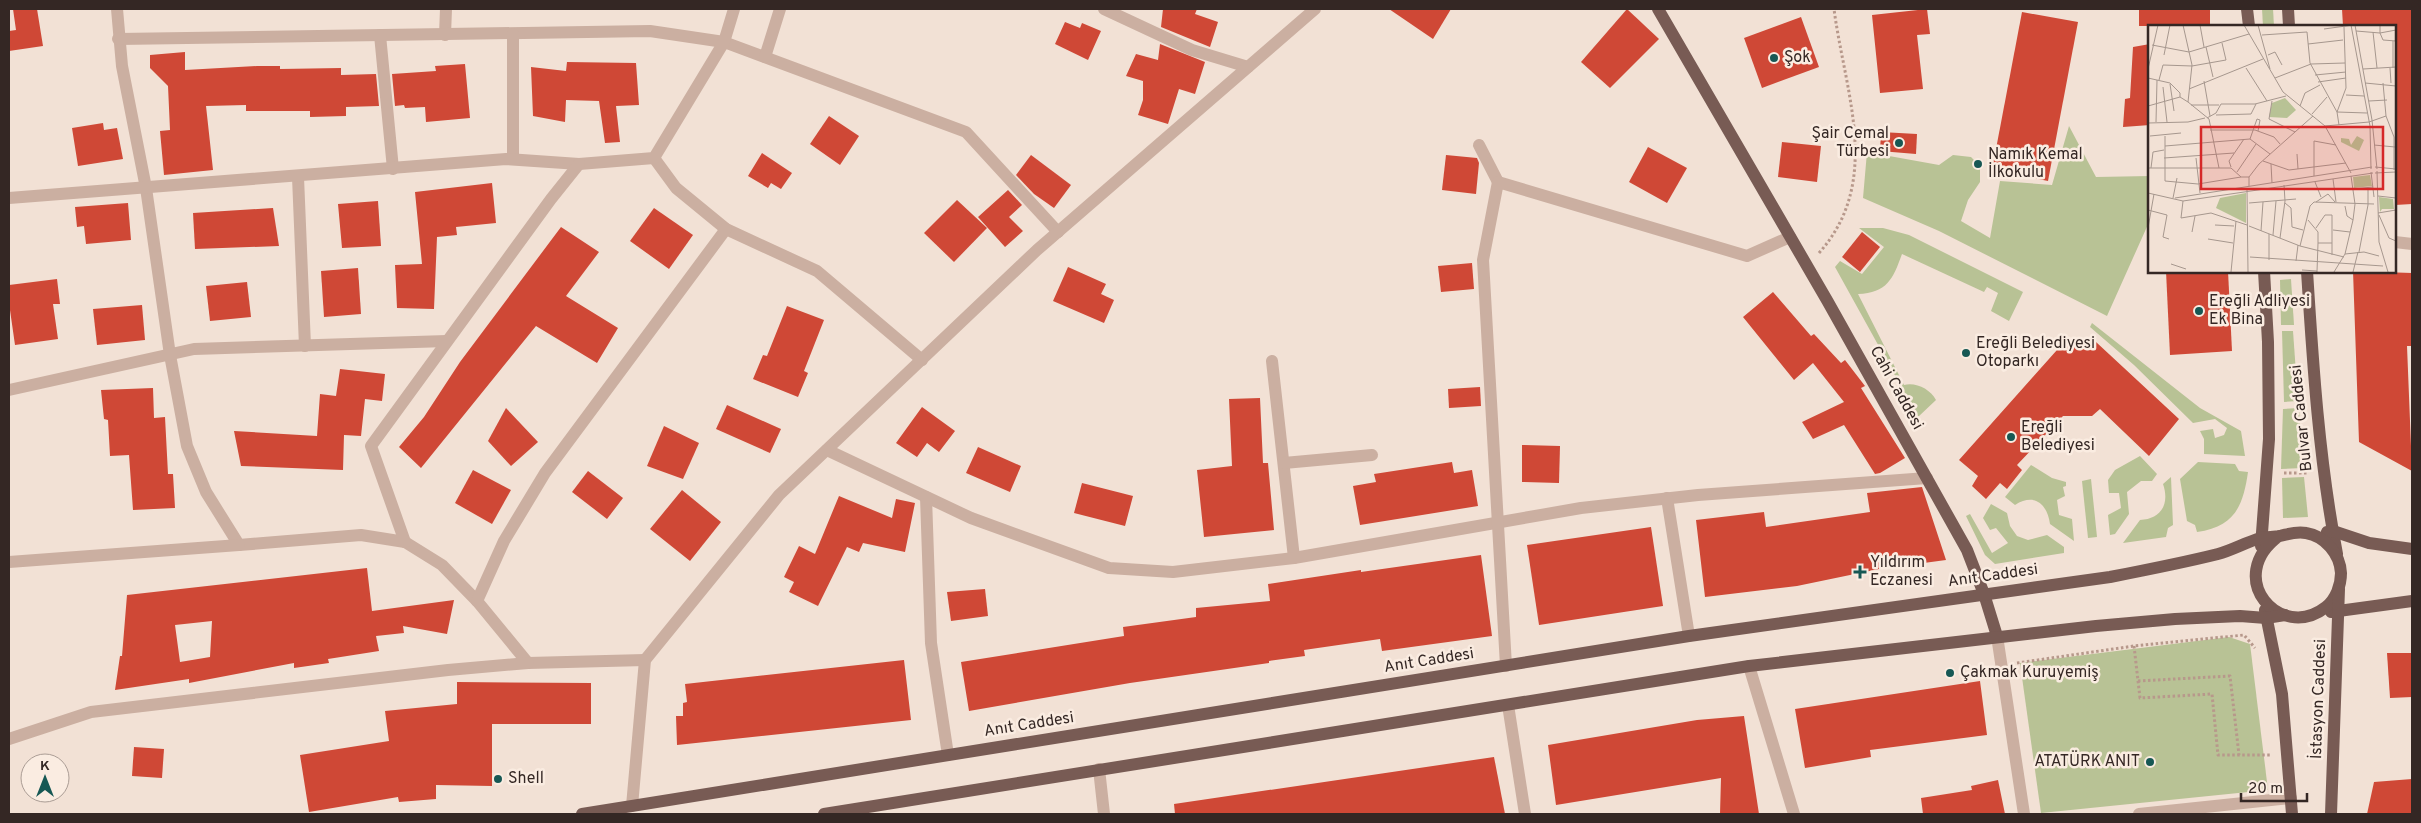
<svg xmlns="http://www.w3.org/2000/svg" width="2421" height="823" viewBox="0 0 2421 823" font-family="Overpass,sans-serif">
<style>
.green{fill:#b8c295}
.building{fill:#cf4836;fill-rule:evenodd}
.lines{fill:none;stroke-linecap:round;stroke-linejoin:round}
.path{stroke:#b7988b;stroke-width:3;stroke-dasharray:2.5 2.5;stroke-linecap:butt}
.minor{stroke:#cbafa1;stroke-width:12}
.major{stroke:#785b54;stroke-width:12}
.poi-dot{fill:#175854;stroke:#faece1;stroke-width:2}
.labels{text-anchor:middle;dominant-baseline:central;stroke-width:5;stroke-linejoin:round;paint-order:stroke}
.poi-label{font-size:16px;fill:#342724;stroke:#faece1;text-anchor:start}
.street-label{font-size:16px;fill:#342724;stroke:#faece1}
.inset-road{fill:none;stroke:#a6978e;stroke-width:1}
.view{fill:#d62828;fill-opacity:0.15;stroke:#d62828;stroke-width:2.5}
.inset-edge{fill:none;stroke:#342724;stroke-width:2.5}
</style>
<rect width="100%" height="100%" fill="#f2e1d5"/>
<g class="green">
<path d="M2262,9h11l1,17h-11z"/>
<path d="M2069,126l27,51 54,-1v44l-43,96 -168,-85 -76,-33 4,-46 72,13 14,-10 18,2 9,9v16l-12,18 -7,21 29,17 10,-57 52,4z"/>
<path d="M1859,228h24l26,7 114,57 -14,29 -18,-10 7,-18 -11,-6 -3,5 -82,-38c-9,25 -15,39 -44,40l46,91c12,-3 26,4 32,15l-18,17 -83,-150 5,-6 22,13 22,-27z"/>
<path d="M2291,279l3,46h-13l-1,-45z"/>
<path d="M2092,323l108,85 41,23 4,25 -41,-2v-15l-4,-8 13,-2 2,9 9,-3 3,-7 -12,-9 -22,4 -59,-58 -44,-38z"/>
<path d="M2282,331h11l5,70 -14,1z"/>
<path d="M2299,408l4,60 -22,1 2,-60z"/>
<path d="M2140,456l17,18 -5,7h-11l-14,11 2,22 -14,20 -5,1 -2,-20 13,-7 -2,-15h-10l-1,-13 7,-10z"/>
<path d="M2198,462l37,2 4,7 9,1c-5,35 -14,55 -51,60l-2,-7 -8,-4 -7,-42z"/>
<path d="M2031,465l21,13 14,4v4l-3,1 2,9 -8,4 2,15 13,4 2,22 -24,-17c-3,-21 -16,-31 -35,-19l-10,-8z"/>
<path d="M2171,477l2,48 -5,3 -2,9 -43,6 17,-23c21,-1 30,-16 23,-36z"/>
<path d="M2304,477l4,40 -25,1 -1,-40z"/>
<path d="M2091,479l6,58 -9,1 -6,-57z"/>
<path d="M1991,504l16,9 3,13 7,10 11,4 19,-5 17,12v6l-69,11 -10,-9 -19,-39 4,-2 22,39 16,-10 -12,-15 -6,2 -7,-12z"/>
<path d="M2229,637l21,7 18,146 -227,23 -21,-150z"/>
</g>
<g class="building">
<path d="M13,9h24l6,37 -34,5v-20l7,-1z"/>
<path d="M1163,9h34l-2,5 23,8 -8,25 -49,-20z"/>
<path d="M1389,9h62l-18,30z"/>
<path d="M1627,9l32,30 -49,49 -29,-26z"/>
<path d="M1927,9l3,25 -13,1 6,54 -43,4 -8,-78z"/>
<rect x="2139" y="9" width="71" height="17"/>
<path d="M2342,9h70v195l-17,1v-179h-52z"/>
<path d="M2022,12l56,10 -30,159 -56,-11z"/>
<path d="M1801,17l18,50 -57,21 -18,-50z"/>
<path d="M1065,22l15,6 2,-5 19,8 -13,29 -33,-16z"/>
<path d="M1160,44l45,18 -10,32 -16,-5 -11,35 -30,-9 5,-15v-19l-17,-5 10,-22 22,6z"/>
<path d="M2150,44v81l-27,2 2,-28 5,-1 3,-51z"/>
<path d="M185,52v18l72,-4h23v3l61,-1v7l35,-1 3,32 -33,1v9l-36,1v-6h-64v-6l-40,1 7,64 -49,5 -4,-44 10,-1 -2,-44 -18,-18v-13z"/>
<path d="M567,62l69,1 3,42 -23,1 4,36 -15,1 -6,-42 -33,-1 -1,22 -32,-6 -2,-49 35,4z"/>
<path d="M465,64l5,54 -44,4 -1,-15 -20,1 -1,-3 -9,1 -3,-32 44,-3 -1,-5z"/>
<path d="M829,116l30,20 -19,29 -30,-21z"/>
<path d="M103,123l1,7 13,-2 6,31 -45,7 -6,-38z"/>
<path d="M1881,132l36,2 -1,20 -36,-3z"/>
<path d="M1782,142l39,4 -4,36 -39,-5z"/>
<path d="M1648,147l39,21 -20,35 -38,-21z"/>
<path d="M762,153l30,20 -11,16 -10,-6 -3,5 -20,-12z"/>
<path d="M1031,155l40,30 -17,23 -20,-14 -18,-19z"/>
<path d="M1446,155l31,3 2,5 -3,31 -34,-4z"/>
<path d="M492,183l4,40 -40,4 1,8 -20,2 -3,72 -37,-1 -2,-43 27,-1 -7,-72z"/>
<path d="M1008,190l14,15 -13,12 14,14 -18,16 -27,-30z"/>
<path d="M957,200l30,28 -33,34 -30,-29z"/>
<path d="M378,201l3,45 -39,2 -4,-44z"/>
<path d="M128,203l3,37 -45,4 -2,-18 -7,1 -2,-20z"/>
<path d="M273,208l6,38 -84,3 -2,-36z"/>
<path d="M654,208l39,27 -24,34 -39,-28z"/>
<path d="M561,227l38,25 -33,44 52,32 -21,35 -61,-37 -115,142 -22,-21 25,-30 36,-55z"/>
<path d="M1862,232l18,15 -20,25 -18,-15z"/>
<path d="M1472,263l2,26 -33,3 -3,-26z"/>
<path d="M1068,267l38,17 -5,10 13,6 -10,23 -51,-22z"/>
<path d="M358,268l3,46 -37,3 -3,-46z"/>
<path d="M2166,271h62l4,80 -62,4z"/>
<path d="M2353,271l59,2v73h-5l5,125 -53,-29z"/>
<path d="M57,279l3,25h-7l5,35 -43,6 -6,-42v-18z"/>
<path d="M247,282l4,35 -41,4 -4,-35z"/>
<path d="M1773,292l38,44 3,-2 27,29 4,-3 20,26 -4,2 44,70 -25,15 -5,1 -31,-49 -31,14 -11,-17 42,-20 -31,-39 -19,17 -51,-63z"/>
<path d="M142,305l3,35 -48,5 -4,-36z"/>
<path d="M787,306l37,14 -20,51 4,2 -10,24 -45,-18 10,-24 4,1z"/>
<path d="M2065,341l31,1 83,77 -30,37 -49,-47 -8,7h-29l-46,49 5,5 -15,19 -7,-6 -14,16 -14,-13 6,-10 -19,-16z"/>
<path d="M340,369l45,5 -3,27 -17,-2 -4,37 -17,-1 -1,35 -102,-4 -7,-35 83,5 3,-42 16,2z"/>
<path d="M1480,387l1,19 -32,2 -1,-19z"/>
<path d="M153,388l1,30 11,-1 3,57h5l2,34 -42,2 -4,-55 -19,1 -2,-36 -4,-1 -3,-29z"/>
<path d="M1260,398l3,65h5l6,67 -70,7 -7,-67 35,-4 -3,-67z"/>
<path d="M727,405l54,24 -11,24 -54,-24z"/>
<path d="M922,407l33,24 -16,21 -12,-9 -10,14 -21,-14z"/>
<path d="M506,408l32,34 -27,24 -23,-25z"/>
<path d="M664,426l35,17 -16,36 -36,-13z"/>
<path d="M1522,445l38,1 -1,37 -37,-1z"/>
<path d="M978,447l43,19 -11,26 -44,-19z"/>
<path d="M1452,462l2,11 18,-3 6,36 -118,19 -7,-39 23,-4 -2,-8z"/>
<path d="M473,470l38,20 -19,34 -37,-21z"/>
<path d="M588,471l35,27 -16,21 -35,-27z"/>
<path d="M1082,483l51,13 -8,30 -51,-13z"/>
<path d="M1922,487l24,73 -67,9 -82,17 -92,11 -9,-77 68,-8 2,15 104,-15 -3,-19z"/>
<path d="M682,490l39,32 -31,39 -40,-32z"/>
<path d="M839,496l53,22 4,-19 19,4 -10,49 -42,-9 -4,9 -12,-5 -29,59 -29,-14 5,-10 -10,-5 15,-31 16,8z"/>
<path d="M1651,527l12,79 -124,19 -12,-80z"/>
<path d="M1481,555l11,81 -110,15 -2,-12 -76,11 1,6 -36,5v2l-139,20 -161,28 -8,-49 163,-26 -1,-9 73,-10v-9l74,-7 -2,-17 93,-14v2z"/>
<path d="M367,568l5,43 82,-11 -7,34 -44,-8 1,7 -28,3 3,15 -51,8 1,4 -35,5v-5l-105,20v-4l-74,11 5,-34h2l5,-61zM212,621l-2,36 -30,5 -5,-37z"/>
<path d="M985,589l3,27 -37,5 -4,-29z"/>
<path d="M2387,653h25v44l-22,1z"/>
<path d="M904,660l7,60 -234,25 -1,-29h7v-13l4,-1 -2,-18z"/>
<path d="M1980,681l7,54 -117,15 1,7 -66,11 -10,-59z"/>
<path d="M457,682l134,1v41h-99v62l-56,-1v14l-37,3 -1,-5 -89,15 -9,-57 89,-14 -4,-30 72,-7z"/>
<path d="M1744,716l15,98h-39l1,-36 -165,27 -8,-60 149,-25z"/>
<path d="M134,747l30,2 -2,29 -30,-2z"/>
<path d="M1494,757l11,57h-330l-1,-10z"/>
<path d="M2412,779v35h-45l7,-32z"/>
<path d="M1998,780l7,34h-82l-2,-16 51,-8 -1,-4z"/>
</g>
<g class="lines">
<g class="path">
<path d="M1819,253c64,-72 26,-160 15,-244"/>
<path d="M2284,473h23"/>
<path d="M2134,646l6,52 72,-4 6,61h52"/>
<path d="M2017,663l117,-17 110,-11 11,13"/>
<path d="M2138,681l92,-5 9,79"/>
</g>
<g class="minor">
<path d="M117,9l5,57 24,122 24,167 17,91 19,46 33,53 122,-10 44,7 37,23 35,36 51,62 117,-3"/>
<path d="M1104,9l88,41 56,17"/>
<path d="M380,35l13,134"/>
<path d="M445,35l1,-26"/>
<path d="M118,39l532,-8 74,11 242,90 92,100"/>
<path d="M765,57l15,-48"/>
<path d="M1479,145l19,37"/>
<path d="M654,158l22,30 50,41 91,42 105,89"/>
<path d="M513,159v-125"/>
<path d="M298,177l7,169"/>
<path d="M9,198l497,-39 73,5 75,-6 70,-116 10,-33"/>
<path d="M2395,242l17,2"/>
<path d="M1272,361l22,197"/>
<path d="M9,390l185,-41 253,-8"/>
<path d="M827,450l144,68 138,50 64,4 121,-14 287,-50 117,-13 229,-17"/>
<path d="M1284,463l88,-8"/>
<path d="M926,497l5,146 17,112"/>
<path d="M1667,498l22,138"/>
<path d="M405,542l-34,-96 180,-247 28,-35"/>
<path d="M9,562l230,-17"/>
<path d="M477,601l27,-60 41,-68 181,-244"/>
<path d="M1997,636l27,178"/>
<path d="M1506,666l-23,-406 15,-78 249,74 43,-19"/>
<path d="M1749,666l45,148"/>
<path d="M1508,705l17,109"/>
<path d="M9,739l82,-27 357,-42 80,-7"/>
<path d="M1099,769l5,45"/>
<path d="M632,806l13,-146 134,-165 258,-245 278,-241"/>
<path d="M2139,814l152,-16"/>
</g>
<g class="major">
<path d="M1658,9l170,293 139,248 17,44 13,42"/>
<path d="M2247,9l2,17"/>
<path d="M2288,9l1,17"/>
<path d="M2307,271c6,95 12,189 30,283"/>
<path d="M2327,532l6,-1 36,12 43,6"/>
<path d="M2261,546l8,-107 -1,-97 -4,-71"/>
<path d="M2265,610l17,84 10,120"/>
<path d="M2331,612l81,-11"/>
<path d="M582,814l1107,-178 421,-59c36,-7 72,-14 108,-23 15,-4 28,-12 43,-16 6,-1 13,-1 19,-2 9,-2 16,-5 26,-3 19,3 34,21 35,40 0,12 -5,26 -15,34 -46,36 -103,-30 -47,-71"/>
<path d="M824,814l925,-148 347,-40 79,-7 65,-3 26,2 19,-3"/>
<path d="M2331,814l8,-225"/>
</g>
</g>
<g class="poi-dot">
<circle cx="1774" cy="58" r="5"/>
<circle cx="1899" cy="143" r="5"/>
<circle cx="1978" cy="164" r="5"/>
<circle cx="2199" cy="311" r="5"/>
<circle cx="1966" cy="353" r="5"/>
<circle cx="2011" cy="437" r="5"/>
<path d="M1857.5 564.5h5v5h5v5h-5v5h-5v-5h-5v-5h5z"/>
<circle cx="1950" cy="673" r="5"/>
<circle cx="2150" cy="762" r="5"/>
<circle cx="498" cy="779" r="5"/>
</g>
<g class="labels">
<g class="poi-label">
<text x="1784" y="58">Şok</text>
<text x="1889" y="134" text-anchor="end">Şair Cemal<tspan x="1889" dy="18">Türbesi</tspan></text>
<text x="1988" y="155">Namık Kemal<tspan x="1988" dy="18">İlkokulu</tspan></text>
<text x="2209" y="302">Ereğli Adliyesi<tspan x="2209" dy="18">Ek Bina</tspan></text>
<text x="1976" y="344">Ereğli Belediyesi<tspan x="1976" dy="18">Otoparkı</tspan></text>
<text x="2021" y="428">Ereğli<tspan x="2021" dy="18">Belediyesi</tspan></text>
<text x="1870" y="563">Yıldırım<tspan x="1870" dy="18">Eczanesi</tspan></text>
<text x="1960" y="673">Çakmak Kuruyemiş</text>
<text x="2140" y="762" text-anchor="end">ATATÜRK ANIT</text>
<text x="508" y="779">Shell</text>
</g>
<g class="street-label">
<text transform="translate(1896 388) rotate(61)">Cahi Caddesi</text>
<text transform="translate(2302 418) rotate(-96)">Bulvar Caddesi</text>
<text transform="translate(1993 576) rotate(-8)">Anıt Caddesi</text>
<text transform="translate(1429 661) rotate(-9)">Anıt Caddesi</text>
<text transform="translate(2319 699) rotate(-88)">İstasyon Caddesi</text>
<text transform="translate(1029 725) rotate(-9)">Anıt Caddesi</text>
</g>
</g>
<g transform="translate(2148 25)">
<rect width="248" height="248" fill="#f2e1d5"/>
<path d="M137,73l11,12 -9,8 -18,-1 3,-14zM209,111l7,4 -5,11 -18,-9v-4l8,1 2,6zM222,150l2,11 -18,2 -1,-11zM98,168v30l-30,-15 4,-10zM231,172l14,2 1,10h-12l-2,3z" fill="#b8c295"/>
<path class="inset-road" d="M35,0l9,40 -4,37M52,0l4,22M96,0l39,67 42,34 26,47M110,0l12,44M203,0l19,101 1,43M207,0l17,95 5,49M232,0v8l16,-3M196,2l2,61 -9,24 30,1M176,4l29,-4M208,6l24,2 3,7 13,1M225,7l4,36M114,10l45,-3 3,31 27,49 2,13M245,16v27M160,19l35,-4M4,20l37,7 60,-18M58,22l7,30M16,30l6,-30M120,30l7,-3 7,13M98,43l21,33M242,43l1,15M0,44l10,-44M215,44l33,-2M167,50l31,-3M0,53l22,5 10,10v4M127,53l36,-14 34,-1M11,55l4,-15 29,1 34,-6 -4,-17M56,56l6,35M170,57l28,-4M217,58l31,3M235,58l3,33 8,21v33M22,59l4,27M15,62l4,35M41,64l74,-30M198,70l18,1M124,76l-3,18 26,13M221,76l18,-1M43,80h28M0,81l32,-9 8,5 21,17 10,49h12l10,9h8M152,81l5,-13 15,-8M164,89l15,-17M68,90l35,-1 5,-10M59,93l9,-5 5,-9h34l31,-8M8,97l1,-42M0,98l40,-1 17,-4M177,101l44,-4 17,-6M62,105h45l19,7 6,7M2,111l31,-3M17,111v45l33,3 43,-7M102,114l20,15M226,120l21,2M17,121l85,-7 7,-20 3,1 -2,11M149,129l1,15M16,133l70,-5M48,133l4,35M115,136l26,9 57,-7M123,139l1,19M83,142l-2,-6 15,-22M227,142l21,2M0,143h71M3,143l2,-16 11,-2M229,146l2,71 9,30M89,147l19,-28M223,147l3,25M227,148l21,-1M166,151v-35l22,4M185,154l3,23M167,157l6,15M101,161v-9l10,-13 54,-48M205,164l20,-2M99,165l1,82M0,168l35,8 190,-28M230,171l18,2M25,173l4,-20M27,173l197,-31M35,176l-2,17 30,-5 36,12M168,177l12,-8 7,8M101,178l47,-4M137,178l6,5 1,19 11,3M197,181l2,10 6,4M0,185l19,5 -4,22 6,2M230,188l18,-3M231,190l10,23 7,3M160,195l10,12v11h14M67,200l19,1M101,201l51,20 44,11M0,203l6,-34M168,203l9,-13h7v40M185,205l17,2M113,206l2,-29M44,207l3,-16M121,209v26M125,210l3,-34M132,213l5,-37 -1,-16M60,214l25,4M152,221l10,-40 4,-4 60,2M211,227l9,-47v-17M197,229l19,-2 15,4M102,232l133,9M148,236l2,-16M23,239l15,5M154,245l15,1M83,247l5,-51M169,247l1,-29M186,247l11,-18 8,-34 2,-16 -4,-28M205,247l5,-20"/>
<path class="view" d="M53,102h182v62h-182z"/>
<rect width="248" height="248" class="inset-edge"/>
</g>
<rect width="2421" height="823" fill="none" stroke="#342724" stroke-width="20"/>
<g transform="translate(45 778)"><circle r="24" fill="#faece1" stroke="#ab9d95"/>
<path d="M0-4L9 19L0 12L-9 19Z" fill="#175854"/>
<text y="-8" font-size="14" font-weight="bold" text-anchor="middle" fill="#342724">K</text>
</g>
<path d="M2241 793v8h66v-8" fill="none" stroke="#342724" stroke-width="2.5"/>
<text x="2248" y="793" font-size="15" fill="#342724" stroke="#faece1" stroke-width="4" paint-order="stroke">20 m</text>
</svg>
